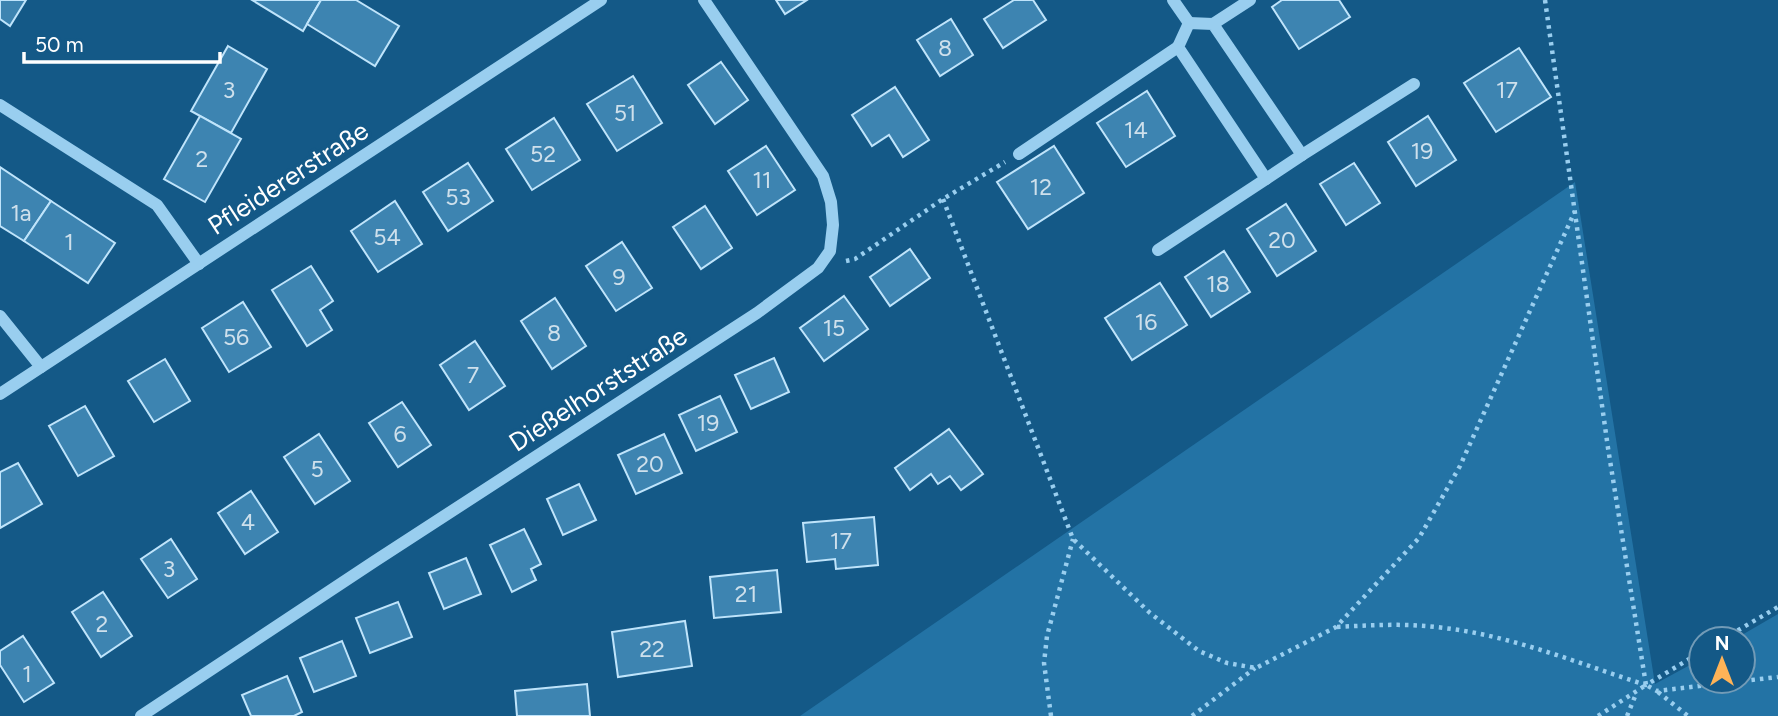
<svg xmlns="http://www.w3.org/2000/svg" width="1778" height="716" viewBox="0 0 1778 716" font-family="Figtree,sans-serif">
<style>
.green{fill:#2373a5}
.building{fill:#3d84b1;stroke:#bfe4fb;stroke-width:2}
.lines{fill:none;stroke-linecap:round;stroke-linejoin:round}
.path{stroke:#99ceef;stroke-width:4.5;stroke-dasharray:3.5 5;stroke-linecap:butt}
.minor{stroke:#99ceef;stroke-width:12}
.labels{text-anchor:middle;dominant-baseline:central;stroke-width:7;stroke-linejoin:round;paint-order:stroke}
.number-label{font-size:23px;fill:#cee0ec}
.street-label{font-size:26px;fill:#fff;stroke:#145987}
</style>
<rect width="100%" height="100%" fill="#145987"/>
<path class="green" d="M1575,182l80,502 46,-25v22h42v-42h-8l43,-25v102h-978z"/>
<g class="building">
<path d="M0,0h26l-16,26 -10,-7z"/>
<path d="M252,0h69l-18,31z"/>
<path d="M321,0h35l43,26 -24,40 -68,-42z"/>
<path d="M776,0h31l-22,14z"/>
<path d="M1014,0h19l13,20 -43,28 -19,-29z"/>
<path d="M1282,0h57l11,17 -51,32 -27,-42z"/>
<path d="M951,19l22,36 -33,21 -23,-36z"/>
<path d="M228,46l39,23 -36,64 -40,-22z"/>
<path d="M1519,48l32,49 -55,35 -32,-49z"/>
<path d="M721,62l27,38 -33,24 -27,-39z"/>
<path d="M633,76l29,47 -45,28 -30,-47z"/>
<path d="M895,87l34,53 -26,17 -14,-22 -17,11 -20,-31z"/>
<path d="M1147,91l28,45 -49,31 -29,-44z"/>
<path d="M200,116l41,23 -36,63 -41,-23z"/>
<path d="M1428,116l28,44 -40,26 -28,-44z"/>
<path d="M554,118l26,42 -48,30 -26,-41z"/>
<path d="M766,146l29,44 -38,25 -29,-44z"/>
<path d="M1054,146l30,47 -56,36 -31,-47z"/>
<path d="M468,163l25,38 -45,30 -25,-39z"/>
<path d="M1354,163l26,40 -34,22 -26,-41z"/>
<path d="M0,167l51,34 -27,40 -24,-15z"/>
<path d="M51,201l64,42 -27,40 -64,-42z"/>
<path d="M395,201l27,43 -44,28 -27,-41z"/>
<path d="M1286,204l30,47 -39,25 -30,-47z"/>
<path d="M705,206l27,42 -31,21 -28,-42z"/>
<path d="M622,242l30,46 -36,23 -30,-45z"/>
<path d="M910,249l20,29 -40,28 -20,-29z"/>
<path d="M1224,251l26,41 -39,25 -26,-40z"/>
<path d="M311,266l22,35 -13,9 12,20 -25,16 -35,-56z"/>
<path d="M1160,283l27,42 -55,35 -27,-42z"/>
<path d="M844,296l24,33 -44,32 -24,-33z"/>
<path d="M555,298l31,48 -34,23 -31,-48z"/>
<path d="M243,302l28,45 -42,25 -27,-44z"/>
<path d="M475,341l30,45 -36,24 -29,-45z"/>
<path d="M774,358l15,34 -38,17 -16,-34z"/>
<path d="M165,359l25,42 -36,21 -26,-41z"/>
<path d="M720,396l17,36 -41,19 -17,-36z"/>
<path d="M402,402l29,43 -33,22 -29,-44z"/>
<path d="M85,406l29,50 -36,20 -29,-50z"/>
<path d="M949,429l34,45 -22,16 -11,-14 -12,8 -7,-10 -21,16 -15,-22z"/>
<path d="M319,434l31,47 -35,23 -31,-47z"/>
<path d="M664,434l18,39 -46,21 -18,-39z"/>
<path d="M18,463l24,41 -42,24v-56z"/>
<path d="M579,484l17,36 -33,15 -16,-36z"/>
<path d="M251,491l27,41 -33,22 -27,-41z"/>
<path d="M874,517l4,48 -42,4 -1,-10 -28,3 -4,-39z"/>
<path d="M524,529l17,35 -10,5 5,11 -24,12 -22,-47z"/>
<path d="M171,539l26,40 -29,19 -27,-39z"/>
<path d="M466,558l15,36 -37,15 -15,-36z"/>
<path d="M777,570l4,42 -67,6 -4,-41z"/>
<path d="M103,592l29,44 -31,21 -29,-45z"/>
<path d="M398,602l14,35 -42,16 -14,-35z"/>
<path d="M685,621l7,45 -74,11 -6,-45z"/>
<path d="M23,636l31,47 -30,19 -24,-37v-14z"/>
<path d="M342,641l14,35 -42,16 -14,-34z"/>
<path d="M287,676l15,36 -8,4h-43l-9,-21z"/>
<path d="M587,684l3,32h-73l-2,-25z"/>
</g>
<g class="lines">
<g class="path">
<path d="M1545,0l63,448 38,237"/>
<path d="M943,199l130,340 77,74 49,38 28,12 29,5 80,-41 83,-89 41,-72 115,-255"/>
<path d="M846,261l9,-2 88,-60 62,-37"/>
<path d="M1337,627c36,-2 71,-4 107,1 69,8 136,36 202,57l55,-33"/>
<path d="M1723,639l55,-32"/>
<path d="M1743,681l35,-4"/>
<path d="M1658,692l30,24"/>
<path d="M1051,716l-7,-53 3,-27 26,-97"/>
<path d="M1192,716l63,-48"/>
<path d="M1598,716l48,-31 11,6 85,-10"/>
<path d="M1627,716l9,-22"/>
</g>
<g class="minor">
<path d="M1173,0l16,23"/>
<path d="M1189,23l24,1 89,131 -36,24 -88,-132z"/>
<path d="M1213,24l37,-24"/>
<path d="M0,105l157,100 42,59"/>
<path d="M1019,154l159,-107"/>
<path d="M1302,155l112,-71"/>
<path d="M1158,250l108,-71"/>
<path d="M0,316l41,51"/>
<path d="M0,394l601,-394"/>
<path d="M141,716l234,-155 382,-248 61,-45 12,-17 3,-26 -2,-23 -8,-26 -119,-176"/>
</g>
</g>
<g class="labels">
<g class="number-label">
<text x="945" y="48">8</text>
<text x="229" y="90">3</text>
<text x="1507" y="90">17</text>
<text x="625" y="113">51</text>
<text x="1136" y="130">14</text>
<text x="1422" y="151">19</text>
<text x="543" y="154">52</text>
<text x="202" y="159">2</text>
<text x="762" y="180">11</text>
<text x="1041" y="187">12</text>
<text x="458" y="197">53</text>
<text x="21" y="213">1a</text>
<text x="387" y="237">54</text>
<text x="1282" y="240">20</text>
<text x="69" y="242">1</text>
<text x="619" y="277">9</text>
<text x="1218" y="284">18</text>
<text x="1146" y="322">16</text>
<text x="834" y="328">15</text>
<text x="554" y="333">8</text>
<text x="236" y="337">56</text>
<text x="473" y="375">7</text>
<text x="708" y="423">19</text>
<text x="400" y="434">6</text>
<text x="650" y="464">20</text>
<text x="317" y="469">5</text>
<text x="248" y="522">4</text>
<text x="841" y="541">17</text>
<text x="169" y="569">3</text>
<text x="746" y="594">21</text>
<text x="102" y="624">2</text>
<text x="652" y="649">22</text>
<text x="27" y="674">1</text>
</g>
<g class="street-label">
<text transform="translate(288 178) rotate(-33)">Pfleidererstraße</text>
<text transform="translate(598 389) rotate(-33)">Dießelhorststraße</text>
</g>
</g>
<g transform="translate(1722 660)"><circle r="33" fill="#145987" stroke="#729bb7" stroke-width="2"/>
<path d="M0-5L12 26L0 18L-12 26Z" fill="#ffb357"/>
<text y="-10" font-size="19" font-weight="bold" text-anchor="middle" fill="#ffffff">N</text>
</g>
<path d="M24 52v10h196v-10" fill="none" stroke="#ffffff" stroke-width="3.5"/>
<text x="35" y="52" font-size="21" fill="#ffffff" stroke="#145987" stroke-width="5" paint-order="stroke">50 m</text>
</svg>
